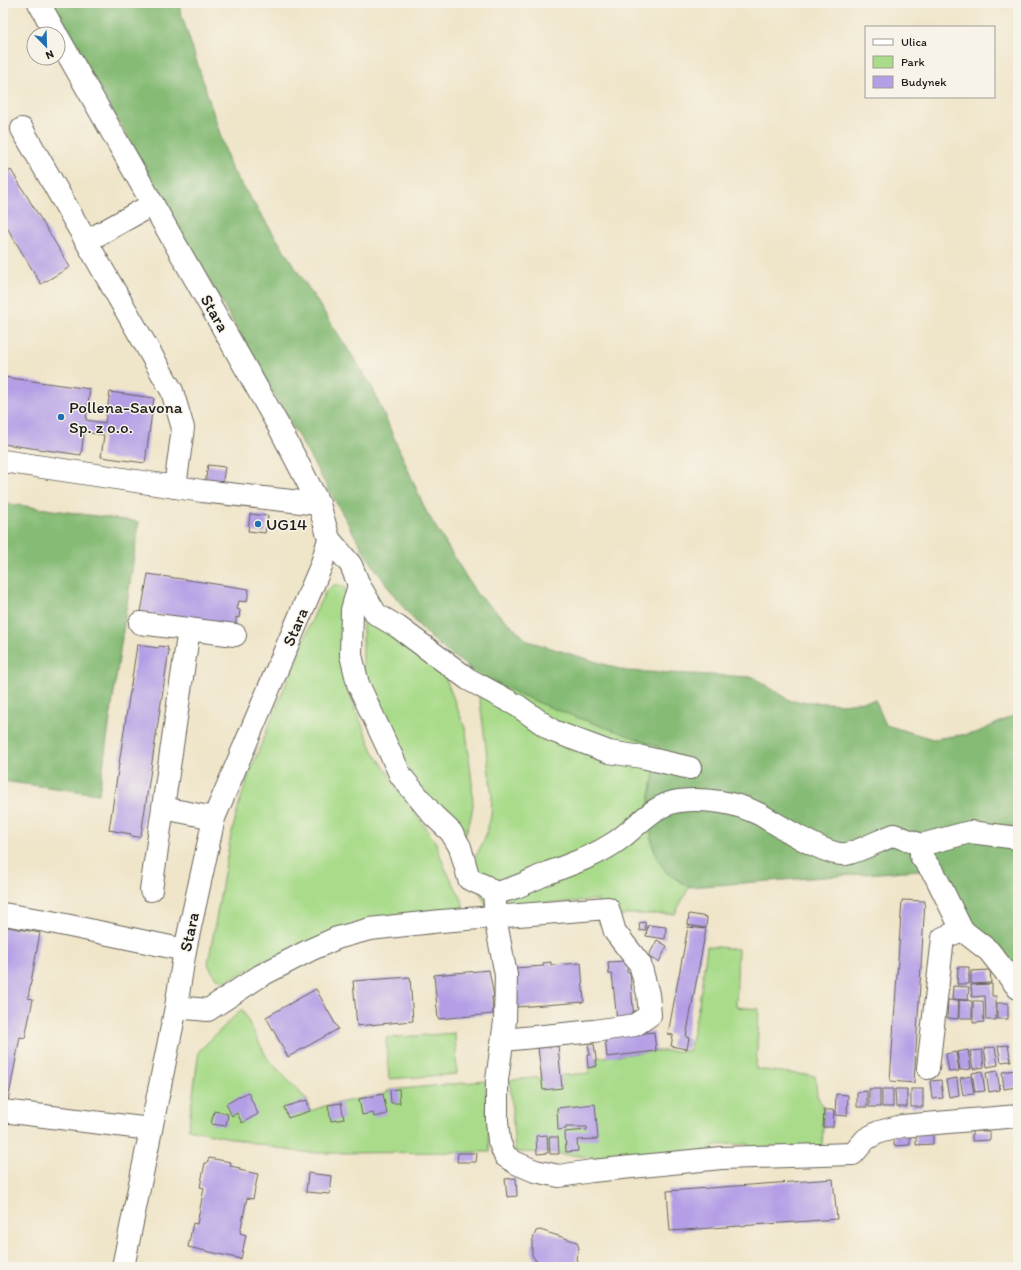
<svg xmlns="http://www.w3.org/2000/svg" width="1021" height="1270" viewBox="0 0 1021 1270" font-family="Itim,sans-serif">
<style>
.green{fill:#a9db8a;stroke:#627c53}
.forest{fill:#86bb76;stroke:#516c49}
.building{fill:#b49fe6}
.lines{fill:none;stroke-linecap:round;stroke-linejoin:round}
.minor-casing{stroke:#666259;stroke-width:24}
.minor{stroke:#fff;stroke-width:22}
.poi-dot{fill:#1f6fb2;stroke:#f7f3e8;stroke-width:1.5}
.labels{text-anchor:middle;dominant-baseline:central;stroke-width:3;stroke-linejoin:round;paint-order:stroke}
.street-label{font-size:17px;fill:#1c1c1c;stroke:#f7f3e8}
.poi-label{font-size:17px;fill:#1c1c1c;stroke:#f7f3e8;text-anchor:start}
</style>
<rect width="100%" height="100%" fill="#f7f3e8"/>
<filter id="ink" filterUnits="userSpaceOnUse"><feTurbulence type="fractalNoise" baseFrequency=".025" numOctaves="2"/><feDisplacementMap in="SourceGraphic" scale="8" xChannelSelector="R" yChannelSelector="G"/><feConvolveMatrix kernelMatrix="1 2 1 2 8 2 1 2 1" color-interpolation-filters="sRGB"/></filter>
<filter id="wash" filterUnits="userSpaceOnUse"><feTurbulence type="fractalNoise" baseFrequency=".012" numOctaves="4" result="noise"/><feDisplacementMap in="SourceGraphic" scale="16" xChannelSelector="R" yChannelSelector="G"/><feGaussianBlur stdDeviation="0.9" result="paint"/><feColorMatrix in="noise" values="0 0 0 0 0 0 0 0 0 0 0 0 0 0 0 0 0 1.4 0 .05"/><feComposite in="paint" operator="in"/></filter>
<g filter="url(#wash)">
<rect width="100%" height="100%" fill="#efe5c9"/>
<g class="green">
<path d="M336,584l9,4 -1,75 3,22 6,19 20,47 63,92 8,23 18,34 2,9 -188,47 -50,25 -11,-4 -7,-13 22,-124 9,-36 10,-30 68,-166 9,-17z"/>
<path d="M363,612l26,8 57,59 20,52 6,52 1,23 -3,15 -8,23 -56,-77 -43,-95z"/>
<path d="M468,667l191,80 -12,66 6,33 3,11 11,16 22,14 -14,27h-47l-29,10 -1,-24 -110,7 -16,-28 2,-19 10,-20 7,-24 1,-20 -12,-95z"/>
<path d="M707,946l31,3 -2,58 23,2 -3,60 59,7 2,19 7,15 -2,37 -73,1 -1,-4 -35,1 -1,5 -111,8 -53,-5 -33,-1 -5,-72 79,-7 -1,-5 9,-2 -1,-8 60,-7h33l10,-48z"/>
<path d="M242,1009l25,49 40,42 3,11 18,-6 55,-11 7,-4 95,-9 5,71 -174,1 -25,-2 -103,-22 11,-78z"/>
<path d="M455,1033l2,41 -68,5 -3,-41z"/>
</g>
<g class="forest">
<path d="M51,3h128l1,7 51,158 140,217 55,126 50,82 52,48 98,30 127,6 38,24 51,3 33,-4 11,25 47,14 43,-6 39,-18 3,4v254l-47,-47 -39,-57 -243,18 -22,-14 -11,-16 -3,-11 -6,-33 12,-66c-75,-29 -158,-49 -221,-103 -29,-25 -50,-57 -72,-89z"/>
<path d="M3,503l136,19 -40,272 -96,-13z"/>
</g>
<g id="blocks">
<g class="building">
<path d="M11,170l59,97 -29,17 -38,-63v-46z"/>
<path d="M3,377l87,12 -4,31 19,3 5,-31 44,6 -9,65 -44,-6 3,-22 -20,-3 -3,23 -78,-11z"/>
<path d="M208,465l17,2 -3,19 -17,-2z"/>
<path d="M250,514l18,2 -3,17 -17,-2z"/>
<path d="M148,574l101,15 -2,13 -8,-1 -2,8 3,1 -1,8 -3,-1v10l-95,-15z"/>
<path d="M137,645l21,3 1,-2 9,1 -1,3h2l-28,185 -2,2 -9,-1 1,-2 -22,-4z"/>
<path d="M902,900l23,1 -11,182 -24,-2z"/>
<path d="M689,914l18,3 -1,11 -18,-3z"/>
<path d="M645,922l1,8 -6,1 -1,-8z"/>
<path d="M648,925l18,2 -1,12 -19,-3z"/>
<path d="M3,926l37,7 -12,65 5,1 -8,39 -5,-1 -12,64h-5z"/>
<path d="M688,927l18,2 -20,108 3,1 -2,11 -16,-3 2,-11 -5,-1z"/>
<path d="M657,940l10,6 -8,16 -11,-5z"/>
<path d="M627,961v11h3l4,47 -17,2 -5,-47h-3l-1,-12z"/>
<path d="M551,962v3l30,-2 3,39 -67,5 -3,-39 30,-2 -1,-3z"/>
<path d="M958,967h11v17h-12z"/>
<path d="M489,970l5,27h-2l1,17 -55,5 -4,-44z"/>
<path d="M990,970l1,13 -20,1v-13z"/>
<path d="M410,977l3,44 -56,5 -4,-45z"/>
<path d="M992,984v12h4v24h-10l-1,-24 -13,1 -1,-12z"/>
<path d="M953,986l16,1 -1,13 -16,-1z"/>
<path d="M316,989l22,40 -50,28 -22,-40z"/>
<path d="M948,1000l11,1 -1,18 -11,-1z"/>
<path d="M959,1000l13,1v17h-13z"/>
<path d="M973,1001h10l1,21 -11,1z"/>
<rect x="997" y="1003" width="11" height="16"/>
<path d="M654,1032l2,19 -49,6 -2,-20z"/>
<path d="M594,1044l3,22 -9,2 -1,-13h3l-2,-10z"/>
<path d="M1008,1045l3,16 -10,1 -3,-16z"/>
<path d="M558,1046l4,42 -19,2 -5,-42z"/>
<path d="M995,1047l3,18 -11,2 -3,-19z"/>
<path d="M968,1050l3,19 -11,1 -3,-18z"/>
<path d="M982,1050l2,17 -11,2 -3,-18z"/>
<path d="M956,1052l3,19 -10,1 -3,-18z"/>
<path d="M1015,1070l2,17 -13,2 -2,-17z"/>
<path d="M982,1071l3,20 -10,1 -3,-19z"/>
<path d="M997,1071l3,19 -11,2 -3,-19z"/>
<path d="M971,1076l3,18 -11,1 -3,-17z"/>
<path d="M957,1078l2,17 -10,2 -3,-17z"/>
<path d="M941,1080l2,18 -11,1 -2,-18z"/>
<path d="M399,1089l1,14h-9l-1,-13z"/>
<rect x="869" y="1089" width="11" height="18"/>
<rect x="882" y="1089" width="11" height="18"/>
<path d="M895,1089h12v18h-11z"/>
<rect x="911" y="1089" width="12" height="18"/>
<path d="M867,1091v16h-10v-15z"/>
<path d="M248,1092l10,22 -16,9 -5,-10 -5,3 -6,-12z"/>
<path d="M383,1094l4,20 -13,3 -1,-4 -11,2 -3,-16z"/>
<path d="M836,1094l12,1 -1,21 -12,-1z"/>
<path d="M307,1100l3,11 -22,7 -4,-11z"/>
<path d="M341,1103l3,16 -13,2 -3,-16z"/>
<path d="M595,1104l3,35 -21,1 1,11 -12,1 -1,-20 22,-2v-3h-21v2l-8,1 -1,-22z"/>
<path d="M824,1110h10l-1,17h-10z"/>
<path d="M214,1111l14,3 -2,12 -15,-2z"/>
<path d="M972,1131h18v9l-18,1z"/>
<path d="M933,1133v11l-17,1v-10z"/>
<path d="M547,1135l1,18 -11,1 -1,-18z"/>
<path d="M894,1135h16v10l-16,1z"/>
<path d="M549,1137h9l1,17h-9z"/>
<path d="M458,1153h19l-1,9h-19z"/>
<path d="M209,1158l22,4 -1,4 10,2 -1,2 19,4 -5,25 -6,-1 -7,35 6,2 -5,24 -53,-12 5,-24 4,1 7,-36 -4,-1 5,-24h2z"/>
<path d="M308,1173l24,3 -2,18 -24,-2z"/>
<path d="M516,1178l1,18 -10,1 -2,-18z"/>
<path d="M833,1179l4,40 -167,12 -3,-40z"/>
<path d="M540,1230l37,12 2,6 -3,10 3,9h-31l-12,-6 -4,-6v-13l4,-11z"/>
</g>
</g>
</g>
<g filter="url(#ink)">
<use href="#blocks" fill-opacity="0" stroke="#666259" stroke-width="1"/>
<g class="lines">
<g class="minor-casing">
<g id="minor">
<path d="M39,3l17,31"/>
<path d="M58,37l220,388 41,79 10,35 -8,27 -107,252 -29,132 -9,57 -53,260"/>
<path d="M22,129l150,262 11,37 -8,59"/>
<path d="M87,241l66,-37"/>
<path d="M3,461l199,30 117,13"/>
<path d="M329,539l22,26 8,20 17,29 22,13 70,52 50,27 35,25 56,21 33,5 48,11"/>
<path d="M359,585l-7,25 -1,45 7,29 43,92 32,39 18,17 9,15 9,32 16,7 9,7 3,35 9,47 -1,46 -8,59v41l2,20 6,15 11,7 19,8 24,5 33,-5 129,-13 132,-4 13,-15 13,-7 23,-6 116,-10"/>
<path d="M140,623l95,12"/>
<path d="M163,808l51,10"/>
<path d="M921,845v11l14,19 27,55"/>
<path d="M151,890l38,-261"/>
<path d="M494,893c20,-3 35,-12 54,-20 23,-9 45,-16 66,-30 22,-14 37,-38 65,-42 26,-3 56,1 80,13 19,10 67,43 87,40 9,-1 37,-15 48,-19l27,10 49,-13 48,6"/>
<path d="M3,914l43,7 139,29"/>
<path d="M176,1007l32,3 52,-34 50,-26 27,-12 33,-9 71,-8 167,-13 7,24 25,32 8,30 2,21 -15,10 -41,6 -91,9"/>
<path d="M928,1068l15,-130 19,-8 27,21 29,37"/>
<path d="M3,1111l147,18"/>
</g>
</g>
<use href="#minor" class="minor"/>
</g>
</g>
<g class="poi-dot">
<circle cx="61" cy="417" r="4"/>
<circle cx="258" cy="524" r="4"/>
</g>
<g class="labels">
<g class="street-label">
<text transform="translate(215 313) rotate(60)">Stara</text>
<text transform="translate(295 627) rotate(-67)">Stara</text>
<text transform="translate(189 932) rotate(-78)">Stara</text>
</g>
<g class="poi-label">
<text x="69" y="407">Pollena-Savona<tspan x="69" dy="20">Sp. z o.o.</tspan></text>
<text x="266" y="524">UG14</text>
</g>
</g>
<rect width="1021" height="1270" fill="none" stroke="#f7f3e8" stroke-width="16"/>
<rect x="865" y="26" width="130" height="72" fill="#f7f3e8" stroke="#9f9d96"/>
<rect x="873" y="39" width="20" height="6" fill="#ffffff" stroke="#9f9d96"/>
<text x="901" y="46" font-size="12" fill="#1c1c1c">Ulica</text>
<rect x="873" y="56" width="20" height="12" fill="#a9db8a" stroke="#9f9d96"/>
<text x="901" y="66" font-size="12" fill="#1c1c1c">Park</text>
<rect x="873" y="76" width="20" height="12" fill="#b49fe6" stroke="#9f9d96"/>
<text x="901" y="86" font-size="12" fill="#1c1c1c">Budynek</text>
<g transform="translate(46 46) rotate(157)"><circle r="19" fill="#f7f3e8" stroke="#9f9d96"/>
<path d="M0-3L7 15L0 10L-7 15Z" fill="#1f6fb2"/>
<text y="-6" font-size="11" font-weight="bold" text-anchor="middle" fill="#1c1c1c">N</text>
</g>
</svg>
